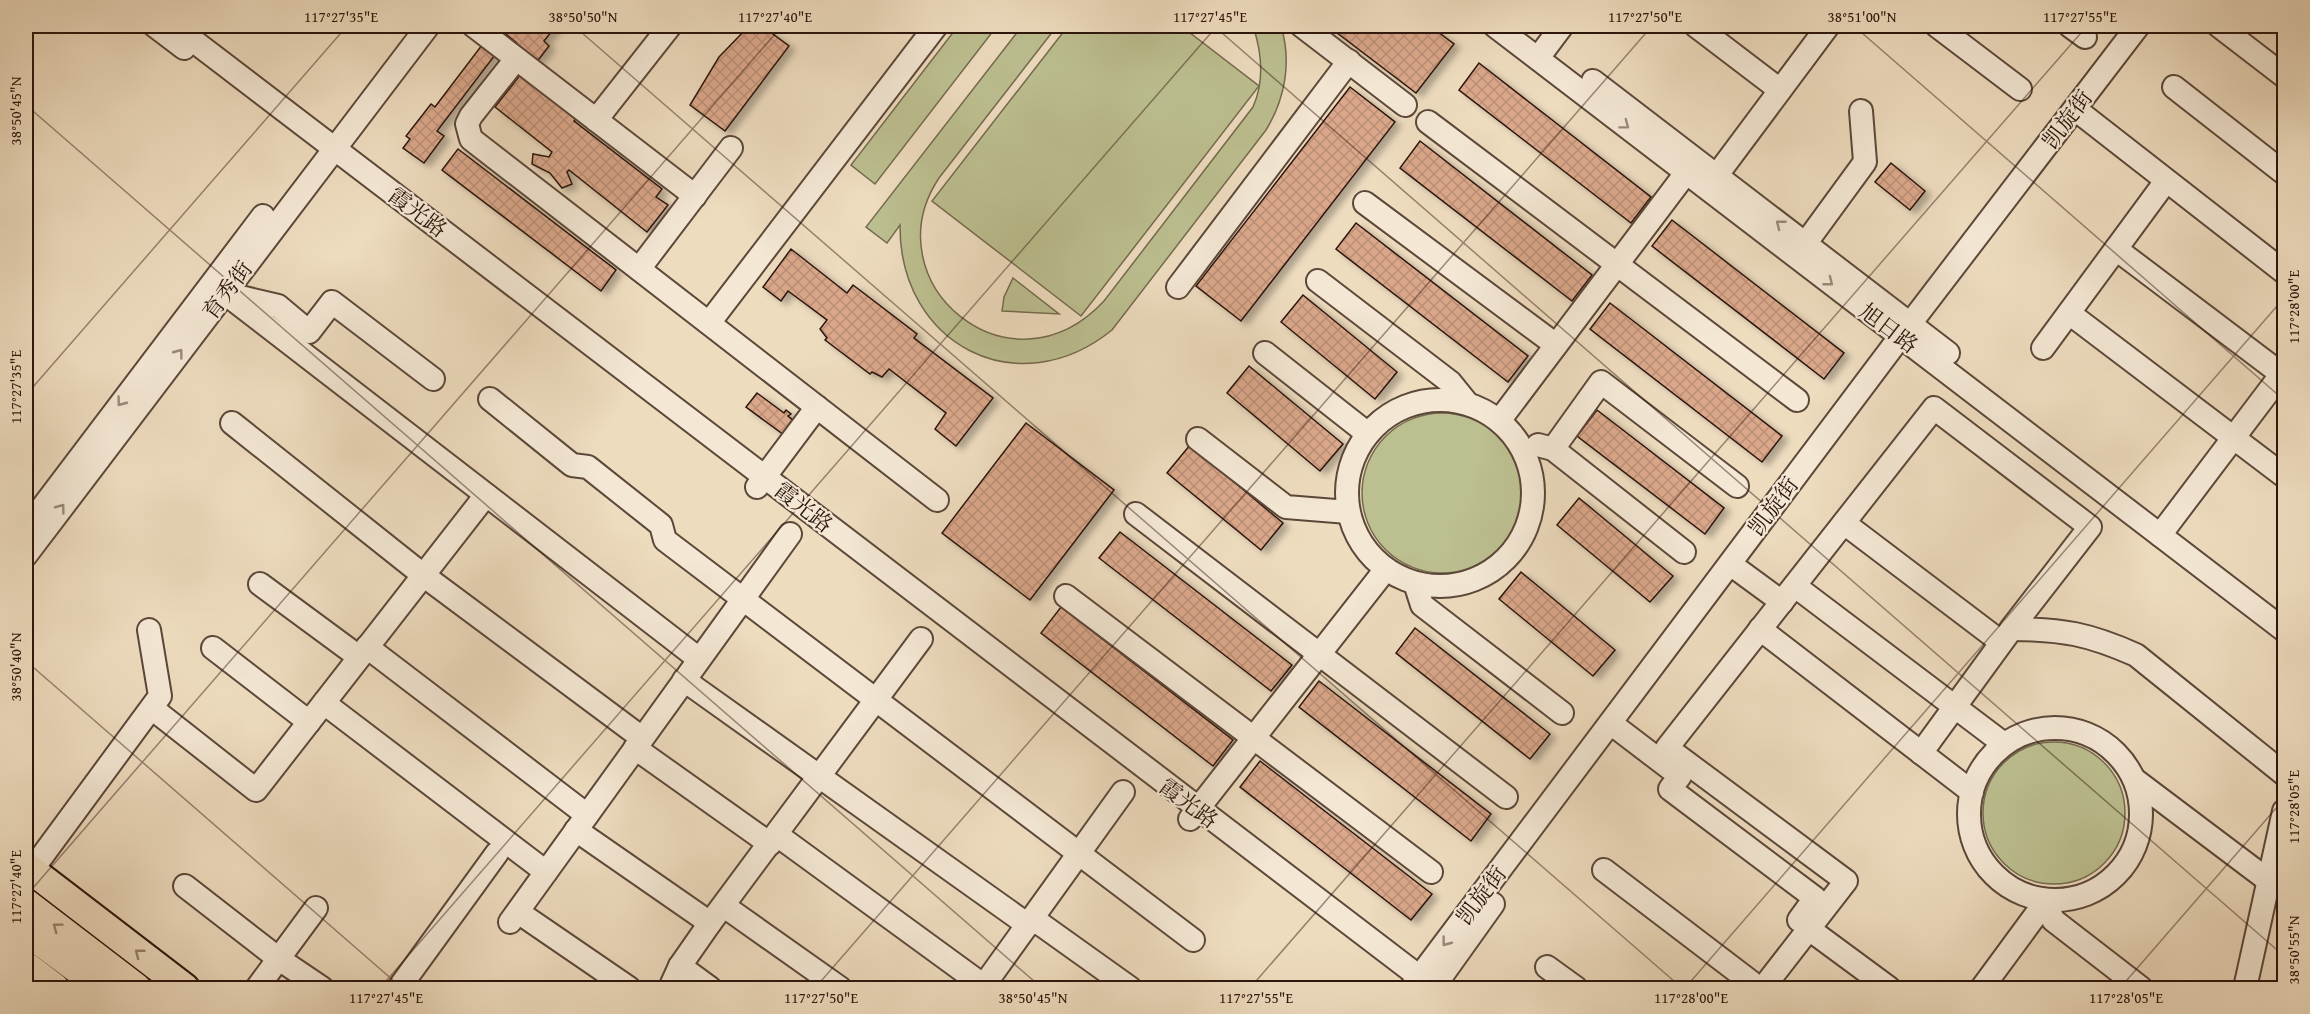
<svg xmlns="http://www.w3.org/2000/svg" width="2310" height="1014" viewBox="0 0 2310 1014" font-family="'Gentium Book Plus','Noto Serif SC',serif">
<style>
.park{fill:#bcbf90;stroke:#746a4e;stroke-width:1.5}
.building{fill:url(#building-cross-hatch);stroke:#2c150c;stroke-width:1.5;filter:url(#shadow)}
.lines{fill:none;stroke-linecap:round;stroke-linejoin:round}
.minor-casing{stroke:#5c4739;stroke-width:26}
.major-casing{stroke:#2c150c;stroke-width:32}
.minor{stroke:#f4e8d5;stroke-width:22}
.major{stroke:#eedcbf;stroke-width:28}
.oneway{stroke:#9a897b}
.oneway2{stroke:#97826e}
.ticks{fill:none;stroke:#2c150c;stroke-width:1.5;stroke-opacity:0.45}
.labels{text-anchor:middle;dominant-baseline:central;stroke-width:4.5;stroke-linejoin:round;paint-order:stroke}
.street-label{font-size:22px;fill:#2c150c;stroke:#f4e8d5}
.neatline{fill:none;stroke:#2c150c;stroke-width:2}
.ticks-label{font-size:15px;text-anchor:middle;fill:#2c150c}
</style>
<defs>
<pattern id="building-cross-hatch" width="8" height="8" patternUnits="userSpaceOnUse" patternTransform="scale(1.5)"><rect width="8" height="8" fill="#daa78a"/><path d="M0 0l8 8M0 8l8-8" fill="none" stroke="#bb8f76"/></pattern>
<filter id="shadow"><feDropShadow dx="6" dy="4" stdDeviation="3" flood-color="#0004"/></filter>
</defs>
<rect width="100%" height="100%" fill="#eedcbf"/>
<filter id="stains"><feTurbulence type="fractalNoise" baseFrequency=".00333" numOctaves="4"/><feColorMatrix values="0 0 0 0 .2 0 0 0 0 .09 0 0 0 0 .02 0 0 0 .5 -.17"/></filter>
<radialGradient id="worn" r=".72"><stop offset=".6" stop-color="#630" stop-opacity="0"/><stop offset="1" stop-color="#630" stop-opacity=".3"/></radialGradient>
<g class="park">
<path d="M958,26h39l-122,158 -24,-19z"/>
<path d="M1022,26h35l-118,152c-69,104 71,224 165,123l149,-194c12,-27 9,-54 0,-81h28c11,36 4,73 -15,104l-154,200c-94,76 -213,15 -212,-105l-13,18 -21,-16z"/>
<path d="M1068,26h113l78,60 -178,230 -149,-115z"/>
<path d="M1013,278l46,36 -57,-3 2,-14z"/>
<circle cx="1442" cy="493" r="80"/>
<circle cx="2054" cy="813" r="71"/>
</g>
<g class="building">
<path d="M496,26h60l-12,15 5,5 -10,13 -6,2 -21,-12 5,-6z"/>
<path d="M749,26h13l27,20 -64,85 -35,-26 29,-48z"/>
<path d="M1328,26h102l24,18 -38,49z"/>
<path d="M482,45l13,10 -58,76 7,5 -20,27 -21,-15 7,-9 -4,-3 25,-32 4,3z"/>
<path d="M1479,63l172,134 -20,26 -172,-133z"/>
<path d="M521,74l56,43 -3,4 88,68 -6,8 12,8 -21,27 -78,-62 -2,2 5,12 -10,4 -12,-15 -18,-9 1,-10 16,3 3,-5 -57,-45z"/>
<path d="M1350,87l45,35 -154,199 -45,-35z"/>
<path d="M1420,141l172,134 -20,26 -172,-133z"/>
<path d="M458,149l158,121 -15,21 -159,-121z"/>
<path d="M1891,163l34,28 -15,19 -35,-28z"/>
<path d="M1672,220l172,133 -20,26 -172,-133z"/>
<path d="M1356,223l172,133 -20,26 -172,-133z"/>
<path d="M791,249l56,44 6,-8 64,49 -3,4 79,60 -37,48 -21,-17 11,-16 -57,-44 -7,8 -10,-5 -2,2 -45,-34 2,-2 -7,-9 7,-9 -39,-29 -7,10 -18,-14z"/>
<path d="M1303,295l94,77 -22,27 -94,-77z"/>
<path d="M1610,303l172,133 -20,26 -172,-133z"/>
<path d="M1249,366l94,78 -23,27 -93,-78z"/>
<path d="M757,393l27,20 2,-3 5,4 -3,2 6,5 -10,14 -38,-28z"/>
<path d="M1597,410l127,98 -19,26 -128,-98z"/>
<path d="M1026,423l88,67 -84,110 -88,-67z"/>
<path d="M1190,445l93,78 -22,27 -94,-77z"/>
<path d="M1579,498l94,78 -23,26 -93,-77z"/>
<path d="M1120,532l172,133 -21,26 -172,-133z"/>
<path d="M1521,572l94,78 -22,26 -94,-77z"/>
<path d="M1061,607l172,133 -20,26 -172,-133z"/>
<path d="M1415,628l135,106 -20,25 -134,-106z"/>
<path d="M1319,681l172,133 -20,27 -172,-134z"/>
<path d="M1260,761l172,133 -21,26 -171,-133z"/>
</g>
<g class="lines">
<g class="minor-casing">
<g id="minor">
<path d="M155,26l29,22"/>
<path d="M174,26l1260,962"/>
<path d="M474,26l221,170"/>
<path d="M1302,26l103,79"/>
<path d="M1495,26l789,604"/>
<path d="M1696,26l84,64"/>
<path d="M1937,26l83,63"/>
<path d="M2070,26l15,11"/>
<path d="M2219,26l65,50"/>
<path d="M1538,58l24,-32"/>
<path d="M516,59l-45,57 -4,8 4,15 466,361"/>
<path d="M1593,81l355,272"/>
<path d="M2174,87l110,86"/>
<path d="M2084,116l200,156"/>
<path d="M596,120l74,-94"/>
<path d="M1428,122l369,278"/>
<path d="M1708,187l120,-161"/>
<path d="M1365,203l191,142"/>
<path d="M2116,249l168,127"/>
<path d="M1797,255l68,-93 -4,-51"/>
<path d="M639,269l92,-121"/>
<path d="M1318,281l132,101 17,21"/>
<path d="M213,284l486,375"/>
<path d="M1178,287l171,-226"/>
<path d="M232,295l46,11 31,26 23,-30 101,77"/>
<path d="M2069,313l215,163"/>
<path d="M709,323l227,-297"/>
<path d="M2043,348l123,-167"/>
<path d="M1265,353l103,81"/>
<path d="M490,399l82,66 16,2 73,58 4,15 528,400"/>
<circle cx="1440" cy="493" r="93"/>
<path d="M1499,421l196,-260"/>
<path d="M232,423l191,152 219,163"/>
<path d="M1198,439l88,68 62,5"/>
<path d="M1538,445l15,4 131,103"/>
<path d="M1553,449l48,-67 136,104"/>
<path d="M757,487l60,-80"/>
<path d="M1136,514l370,283"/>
<path d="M1844,523l157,119"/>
<path d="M26,529l237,-313"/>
<path d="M2160,535l124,-164"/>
<path d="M26,555l402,-529"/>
<path d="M1737,569l45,33"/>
<path d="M1415,583l7,22 140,108"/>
<path d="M260,584l99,73"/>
<path d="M1795,586l209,158"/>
<path d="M1066,596l365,276"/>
<path d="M1760,629l212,163"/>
<path d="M367,647l220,168"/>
<path d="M213,648l96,74"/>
<path d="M684,680l344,245"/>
<path d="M324,703l222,169"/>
<path d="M158,713l98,77 230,-295"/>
<path d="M1617,728l63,48 -10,13 145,109 -16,22"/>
<circle cx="2055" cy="814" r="86"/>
<path d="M635,748l135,96"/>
<path d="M1921,753l89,-122"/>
<path d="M2135,780l134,101"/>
<path d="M1190,819l196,-250"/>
<path d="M576,830l134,93"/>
<path d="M777,835l207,151"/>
<path d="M1604,870l147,112"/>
<path d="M26,878l134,-182 -11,-66"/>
<path d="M185,886l94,73 43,29"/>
<path d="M2046,901l7,19 88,68"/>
<path d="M724,906l116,82"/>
<path d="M518,912l111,76"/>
<path d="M1032,918l98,70"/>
<path d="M510,922l280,-388"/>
<path d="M1809,929l80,59"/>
<path d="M680,966l30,22"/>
<path d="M1547,967l29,21"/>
<path d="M257,988l59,-80"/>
<path d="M399,988l98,-135"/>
<path d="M670,988l10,-22 30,-43 211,-284"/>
<path d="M982,988l141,-196"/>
<path d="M1411,988l489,-651 238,-311"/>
<path d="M1433,988l60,-84"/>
<path d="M1763,988l83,-107 -179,-133 267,-340 156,119 -79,102c51,0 78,5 125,26l148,119"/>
<path d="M1982,988l64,-87"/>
<path d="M2245,988l39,-177"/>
</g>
</g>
<g class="major-casing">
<g id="major">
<path d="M26,866l159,122"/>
<path d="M26,903l111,85"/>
<path d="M26,931l77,57"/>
<path d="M26,966l29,22"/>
</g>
</g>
<use href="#minor" class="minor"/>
<use href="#major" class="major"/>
</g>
<defs><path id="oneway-chevron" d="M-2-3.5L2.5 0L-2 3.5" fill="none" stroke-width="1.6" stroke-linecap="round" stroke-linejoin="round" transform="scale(1.5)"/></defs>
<g class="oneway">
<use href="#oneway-chevron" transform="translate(1625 125) rotate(37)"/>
<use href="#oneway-chevron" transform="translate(1780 224) rotate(-142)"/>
<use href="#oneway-chevron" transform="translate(1829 282) rotate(38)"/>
<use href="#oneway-chevron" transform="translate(179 353) rotate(-53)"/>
<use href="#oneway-chevron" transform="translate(121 402) rotate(127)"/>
<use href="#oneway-chevron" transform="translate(61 508) rotate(-53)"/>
<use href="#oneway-chevron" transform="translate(1446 942) rotate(127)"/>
</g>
<g class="oneway2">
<use href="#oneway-chevron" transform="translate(57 927) rotate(-143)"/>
<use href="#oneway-chevron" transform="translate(139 953) rotate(-142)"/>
</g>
<path class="ticks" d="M574,26l1108,962M1214,26l1070,930M1854,26l430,374M26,105l1016,883M26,395l321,-369M26,661l376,327M26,896l756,-870M380,988l837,-962M815,988l837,-962M1250,988l837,-962M1685,988l599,-690M2120,988l164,-189"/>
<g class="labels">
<g class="street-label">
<text transform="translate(2067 119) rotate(-53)">凯旋街</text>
<text transform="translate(418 212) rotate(37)">霞光路</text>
<text transform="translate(227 290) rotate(-53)">育秀街</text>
<text transform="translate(1889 328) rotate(37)">旭日路</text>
<text transform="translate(1773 506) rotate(-53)">凯旋街</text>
<text transform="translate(804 507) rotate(38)">霞光路</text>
<text transform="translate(1189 803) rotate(37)">霞光路</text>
<text transform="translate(1481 895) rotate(-53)">凯旋街</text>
</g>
</g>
<rect width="2310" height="1014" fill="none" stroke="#eedcbf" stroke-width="66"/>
<rect x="33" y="33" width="2244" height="948" class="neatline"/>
<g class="ticks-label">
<text x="341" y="22">117°27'35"E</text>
<text x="583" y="22">38°50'50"N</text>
<text x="775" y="22">117°27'40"E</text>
<text x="1210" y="22">117°27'45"E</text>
<text x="1645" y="22">117°27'50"E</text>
<text x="1862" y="22">38°51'00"N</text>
<text x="2080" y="22">117°27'55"E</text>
<text transform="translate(16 111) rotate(-90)" y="5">38°50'45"N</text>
<text transform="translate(2294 307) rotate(-90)" y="5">117°28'00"E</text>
<text transform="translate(16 387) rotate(-90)" y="5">117°27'35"E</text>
<text transform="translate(16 667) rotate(-90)" y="5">38°50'40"N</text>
<text transform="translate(2294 807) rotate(-90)" y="5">117°28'05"E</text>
<text transform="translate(16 887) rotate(-90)" y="5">117°27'40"E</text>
<text transform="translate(2294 950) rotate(-90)" y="5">38°50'55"N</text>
<text x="386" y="1003">117°27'45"E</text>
<text x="821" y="1003">117°27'50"E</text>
<text x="1033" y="1003">38°50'45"N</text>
<text x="1256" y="1003">117°27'55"E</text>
<text x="1691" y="1003">117°28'00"E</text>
<text x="2126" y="1003">117°28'05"E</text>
</g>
<rect width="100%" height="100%" filter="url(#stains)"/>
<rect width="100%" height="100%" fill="url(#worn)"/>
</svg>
